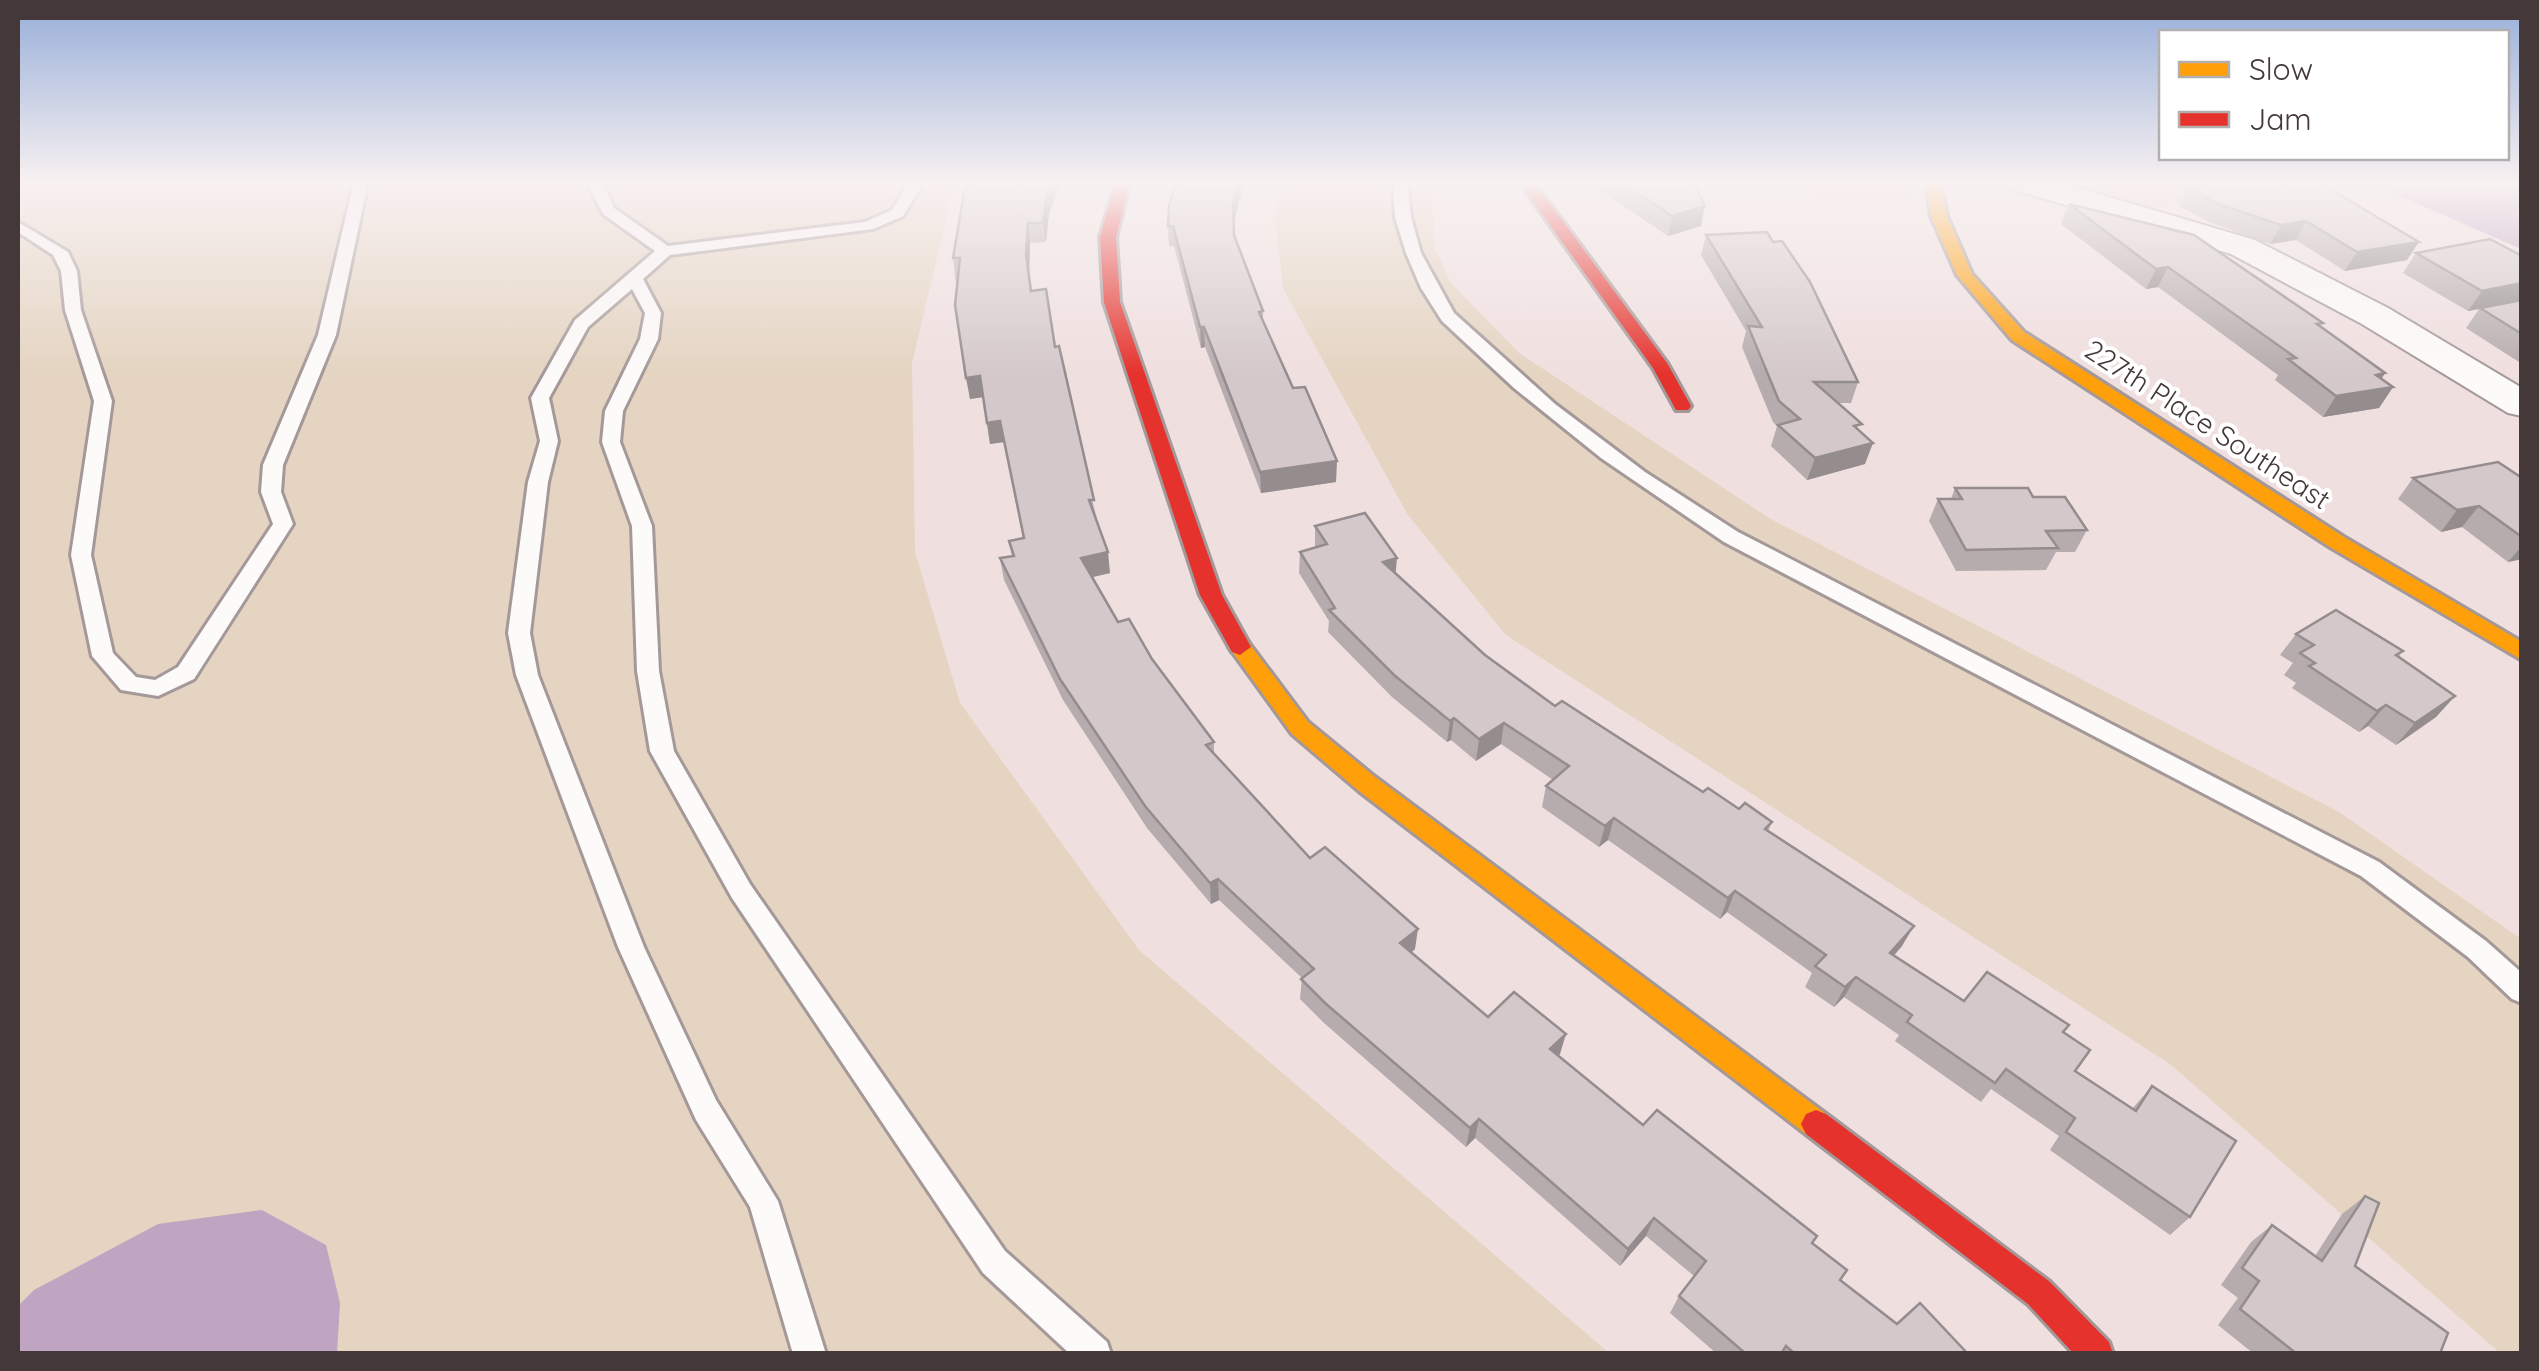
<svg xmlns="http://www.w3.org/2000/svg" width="2539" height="1371" viewBox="0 0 2539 1371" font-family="Quicksand,sans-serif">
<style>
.green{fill:#e4d4c1}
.water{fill:#bfa5c2}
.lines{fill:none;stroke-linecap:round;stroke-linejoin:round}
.lane-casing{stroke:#a49898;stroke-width:6}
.street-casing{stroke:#a49898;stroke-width:4}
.slow-casing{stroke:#a49898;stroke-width:6}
.jam-casing{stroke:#a49898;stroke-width:6}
.lane{fill:#fdfafa;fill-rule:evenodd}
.street{fill:#fdfafa;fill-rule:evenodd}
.slow{fill:#ff9f0a;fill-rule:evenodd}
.jam{fill:#e5322d;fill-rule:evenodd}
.wall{fill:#b6acae}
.shaded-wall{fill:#948c8d}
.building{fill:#d4c8ca;stroke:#948c8d;stroke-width:2.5}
.labels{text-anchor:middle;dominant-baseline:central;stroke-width:8;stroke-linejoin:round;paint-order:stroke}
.street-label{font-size:28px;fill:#443838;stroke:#fff}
</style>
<rect width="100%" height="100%" fill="#f0dfdf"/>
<g class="green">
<path d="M18,182h937l-43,181 3,189 45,151 179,247 470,403h-1591z"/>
<path d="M1282,182h150l2,64 16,36 69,71 250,165 570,294 182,127v414h-21l-330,-289 -664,-429 -98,-120 -125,-227 -8,-71z"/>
<path d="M1759,182h150v16l-50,7z"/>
<path d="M2035,182h241l-132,29z"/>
</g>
<g class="water">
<path d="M2368,182h153v67z"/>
<path d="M262,1210l64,35 14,58 -3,50h-319v-47l16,-16 124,-66z"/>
</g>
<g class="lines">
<g class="lane-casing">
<g id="lane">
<path d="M354,182h14l-32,153 -53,130 -2,27 12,32 -99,155 -36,17 -37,-6 -29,-34 -21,-101 23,-154 -29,-91 -4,-39 -8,-16 -35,-23v-10l50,30 9,19 4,39 31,91 -21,154 22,98 23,24 19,3 23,-13 95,-143 -12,-32 2,-27 55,-130z"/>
<path d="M587,182h15l12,26 54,38 197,-24 27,-12 17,-28h15l-21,34 -30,13 -203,26 -27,24 18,34 -3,26 -35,72 -3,31 32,84 7,145 15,80 76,133 255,367 102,91 4,12h-41l-87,-81 -251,-375 -82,-147 -13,-80 -5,-145 -30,-84 3,-31 35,-72 5,-26 -13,-24 -44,38 -39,71 9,43 -10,41 -18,151 8,42 106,272 72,153 62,101 48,153h-33l-43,-147 -54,-87 -78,-173 -102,-272 -8,-42 20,-151 12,-41 -9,-43 44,-78 80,-69 -52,-37z"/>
<path d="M1393,182h14l4,35 10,36 33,60 101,91 90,68 93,60 641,330 107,79 36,32v30l-10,-4 -44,-42 -107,-81 -637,-334 -123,-84 -87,-70 -72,-67 -21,-33 -15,-35 -11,-36z"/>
</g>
</g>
<g class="street-casing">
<path id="street" d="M2008,182h50l197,58 133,68 134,80v28l-14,-3 -146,-89 -131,-70 -219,-65z"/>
</g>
<g class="slow-casing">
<g id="slow">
<path d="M1926,182h14l7,34 25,58 52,58 320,205 178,105v18l-192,-113 -318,-207 -55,-65 -26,-59z"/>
<path d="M1240,639l8,3 60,80 67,55 451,337 5,10 -5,10 -10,4 -10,-4 -447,-343 -67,-57 -63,-87z"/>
</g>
</g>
<g class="jam-casing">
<g id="jam">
<path d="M1116,182h14l-14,55 4,65 102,293 29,52 -11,8 -8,-3 -32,-57 -96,-293 -4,-65z"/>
<path d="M1519,182h15l133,181 24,43 -3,4h-12l-23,-42z"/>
<path d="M1816,1110l10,4 224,168 59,60 4,12h-39l-46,-50 -222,-170 -5,-10 5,-10z"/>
</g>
</g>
<use href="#lane" class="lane"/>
<use href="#street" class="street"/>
<use href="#slow" class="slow"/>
<use href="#jam" class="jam"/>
</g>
<g class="wall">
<path d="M1176,182h68l-10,40v13l29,76v11l73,160 -75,11 -56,-146 -4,1 -27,-102h-5l-1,-20z"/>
<path d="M1588,182h105l8,44 -33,10z"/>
<path d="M2210,182l197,78 -62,11 -49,-31 -26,4 -61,-22 -30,-16 9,-19z"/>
<path d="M969,186l80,27 -3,29 -16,1 -1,32 2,16 24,56 55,226 -18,4 26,45 34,37 62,83v12l96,104 105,91 -4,4 77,64 72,37 -2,2 85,69 169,118 28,37 57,44 71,30h-251l-47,-41 9,-17 15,-20 -48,-40 -26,30 -145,-128 -9,9 -142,-124 -24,-24 2,-21 -83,-78 -8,4 -64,-76 -84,-128 -59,-120 -4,-22 12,-2 -3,-15 14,-3 -19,-96 -14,2 -7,-47 -13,2 -17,-141z"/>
<path d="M2069,204l252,123 64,46 -3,5 11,9 -14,21 -56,9 -48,-37 3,-5 -120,-88 -12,2 -85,-65z"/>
<path d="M1706,235l152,147 -7,21h-13l22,28 5,33 -58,16 -36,-34 6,-20 -4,-4 -31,-75 4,-16 -45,-76z"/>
<path d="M2416,253l106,3v108l-56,-36 13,-19 -11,2 -65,-38z"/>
<path d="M2413,478h109v81l-14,3 -46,-35 -21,5 -43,-33z"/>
<path d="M1955,488l78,9 54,33 -12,22h-19l-10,18 -90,1 -27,-50 9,-22h13z"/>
<path d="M1315,526l80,47 90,82 70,51 148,86 69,30 -4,9 134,115 -8,9 70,46 99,31 12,39 57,38 20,-23 38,131 -20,18 -120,-85 9,-14 -68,-47 -10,13 -86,-61 4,-6 -55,-38 -10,10 -29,-20 7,-14 -85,-61 -7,7 -112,-79 -9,7 -57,-40 4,-21 7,-6 -52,-36 -25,17 -25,-21 -4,2 -55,-45 -64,-65 1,-11 -30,-48 1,-21 15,-4z"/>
<path d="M2296,634l107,17 -5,6 57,39 -19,21 -40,28 -28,-19 -9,6 -67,-44 4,-5 -12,-8 9,-12 -13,-8z"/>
<path d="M2365,1196l-10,70 88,88h-189l-36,-29 20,-27 -17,-13 30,-43 21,-17 43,31 27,-42z"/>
</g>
<g class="shaded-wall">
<path d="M1051,182h10l-12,31 -3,29 -3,-19 4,-29z"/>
<path d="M1239,182h5l-10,40 -1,-19z"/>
<path d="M1705,206l-4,20 -33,10 4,-20z"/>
<path d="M2306,221l-10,19 -26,4 11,-19z"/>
<path d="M1028,223l2,20 -1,32 -3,-20z"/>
<path d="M2419,242l-12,18 -62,11 12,-19z"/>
<path d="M2168,267l-10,20 -12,2 10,-20z"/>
<path d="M2522,283v18l-54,10 14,-20z"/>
<path d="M1200,327h4l1,20 -4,1z"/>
<path d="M2385,373l-11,17 19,-3 -14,21 -56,9 13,-21 40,-21z"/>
<path d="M980,376l4,21 -14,2 -4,-21z"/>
<path d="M1000,421l4,21 -14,2 -3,-21z"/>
<path d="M1873,443l-8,21 -58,16 8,-22z"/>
<path d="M1337,461l-1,21 -75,11 -1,-21z"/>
<path d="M2479,506l-17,21 -21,5 16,-22z"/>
<path d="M2522,546v13l-14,3z"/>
<path d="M1108,552l2,21 -26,6 -3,-21z"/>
<path d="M1397,558l-2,22 -12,-18z"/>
<path d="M2455,696l-19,21 -40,28 19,-22z"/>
<path d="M2386,705l-18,21 -9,6 18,-21z"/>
<path d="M1454,718l-3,22 -4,2 3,-21z"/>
<path d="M1504,723l-3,21 -25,17 3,-22z"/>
<path d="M1614,818l-6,22 -9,7 6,-21z"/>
<path d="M1218,879l1,21 -8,4 -1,-21z"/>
<path d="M1735,891l-8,21 -7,7 8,-21z"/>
<path d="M1914,926l-12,20 -23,27 11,-20z"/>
<path d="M1418,929l-3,20 -17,15 2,-21z"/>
<path d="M1856,977l-12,20 -10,10 11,-20z"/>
<path d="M1566,1034l-6,20 -15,15 5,-20z"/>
<path d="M1479,1119l-4,19 -9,9 4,-19z"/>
<path d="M1654,1218l-8,18 -26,30 8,-17z"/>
</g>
<g class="building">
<path d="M972,182h79l-4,12 -4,29h-15l-2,32 5,36 15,-2 9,58 4,-1 35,154h-5l19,52 -27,6 37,64 11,-3 23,40 62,83 -8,3 104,113 15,-11 93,82 -18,14 88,74 26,-25 52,42 -16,15 93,76 14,-15 160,126 -5,7 35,27 -7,10 57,44 23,-21 48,51h-173l-9,-8 -5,8h-35l-67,-58 27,-35 -52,-43 -26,31 -149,-130 -9,9 -145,-125 -24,-24 13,-10 -96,-90 -8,4 -65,-77 -85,-127 -60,-121 14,-2 -5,-15 15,-3 -24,-117 -13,2 -7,-47 -14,2 -11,-73 5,-47h-7l12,-71 4,-1z"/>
<path d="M1176,182h63l-6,21 1,32 29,76 -4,1 34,76 12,-1 32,74 -77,11 -56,-145h-4l-27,-101h-5l1,-20z"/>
<path d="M1621,182h72l12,24 -33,10z"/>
<path d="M2210,182h108l101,60 -62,10 -51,-31 -25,4 -63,-21 -30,-17z"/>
<path d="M2069,204l125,31 129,88 -6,1 68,49 -9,2 17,12 -57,9 -48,-37 8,-1 -128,-91 -12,2z"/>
<path d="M1767,232l6,10 9,-1 28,41 48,100h-44l48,42 -8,2 19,17 -58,15 -37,-33 22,-6 -21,-18 -31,-75 14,1 -56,-92z"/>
<path d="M2490,239l32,17v27l-40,8 -66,-38z"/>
<path d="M2522,300v34l-42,-26z"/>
<path d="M2498,462l24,16v59l-43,-31 -22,4 -44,-32z"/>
<path d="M1955,488h73l5,9h32l22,33 -41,1 12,17 -92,2 -28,-51h24z"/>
<path d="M1365,513l32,45 -14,4 102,93 70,51 7,-5 141,91 5,-4 31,21 6,-6 27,19 -7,7 149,97 -24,27 74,48 23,-29 82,53 -6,7 27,18 -15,21 61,40 16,-25 84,55 -46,76 -124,-85 9,-14 -69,-49 -11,14 -88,-61 5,-7 -56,-38 -11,10 -30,-21 11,-11 -91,-64 -7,7 -114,-80 -9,8 -59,-40 23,-20 -65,-43 -25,16 -25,-21 -4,3 -56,-46 -65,-65 6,-2 -35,-56 27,-8 -12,-18z"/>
<path d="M2336,610l67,41 -7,4 59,41 -40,27 -29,-18 -9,6 -68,-45 6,-3 -15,-10 14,-8 -18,-11z"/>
<path d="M2365,1196l14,7 -24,63 93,67 -7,18 2,3h-146l-57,-45 19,-28 -17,-13 30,-43 50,36z"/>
</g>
<linearGradient id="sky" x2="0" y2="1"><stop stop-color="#97aed9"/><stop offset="0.49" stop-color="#f8f1f1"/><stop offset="1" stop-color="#f8f1f1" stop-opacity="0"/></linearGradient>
<rect width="2539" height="374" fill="url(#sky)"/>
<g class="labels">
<g class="street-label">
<text transform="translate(2208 424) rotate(33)">227th Place Southeast</text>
</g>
</g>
<rect width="2539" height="1371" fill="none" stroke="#443838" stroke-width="40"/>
<rect x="2159" y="30" width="350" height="130" fill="#ffffff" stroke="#b4afaf" stroke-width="2.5"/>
<rect x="2179" y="62" width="50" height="15" fill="#ff9f0a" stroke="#b4afaf" stroke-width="2.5"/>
<text x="2249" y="80" font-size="30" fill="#443838">Slow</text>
<rect x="2179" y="112" width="50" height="15" fill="#e5322d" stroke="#b4afaf" stroke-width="2.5"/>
<text x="2249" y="130" font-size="30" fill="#443838">Jam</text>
</svg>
